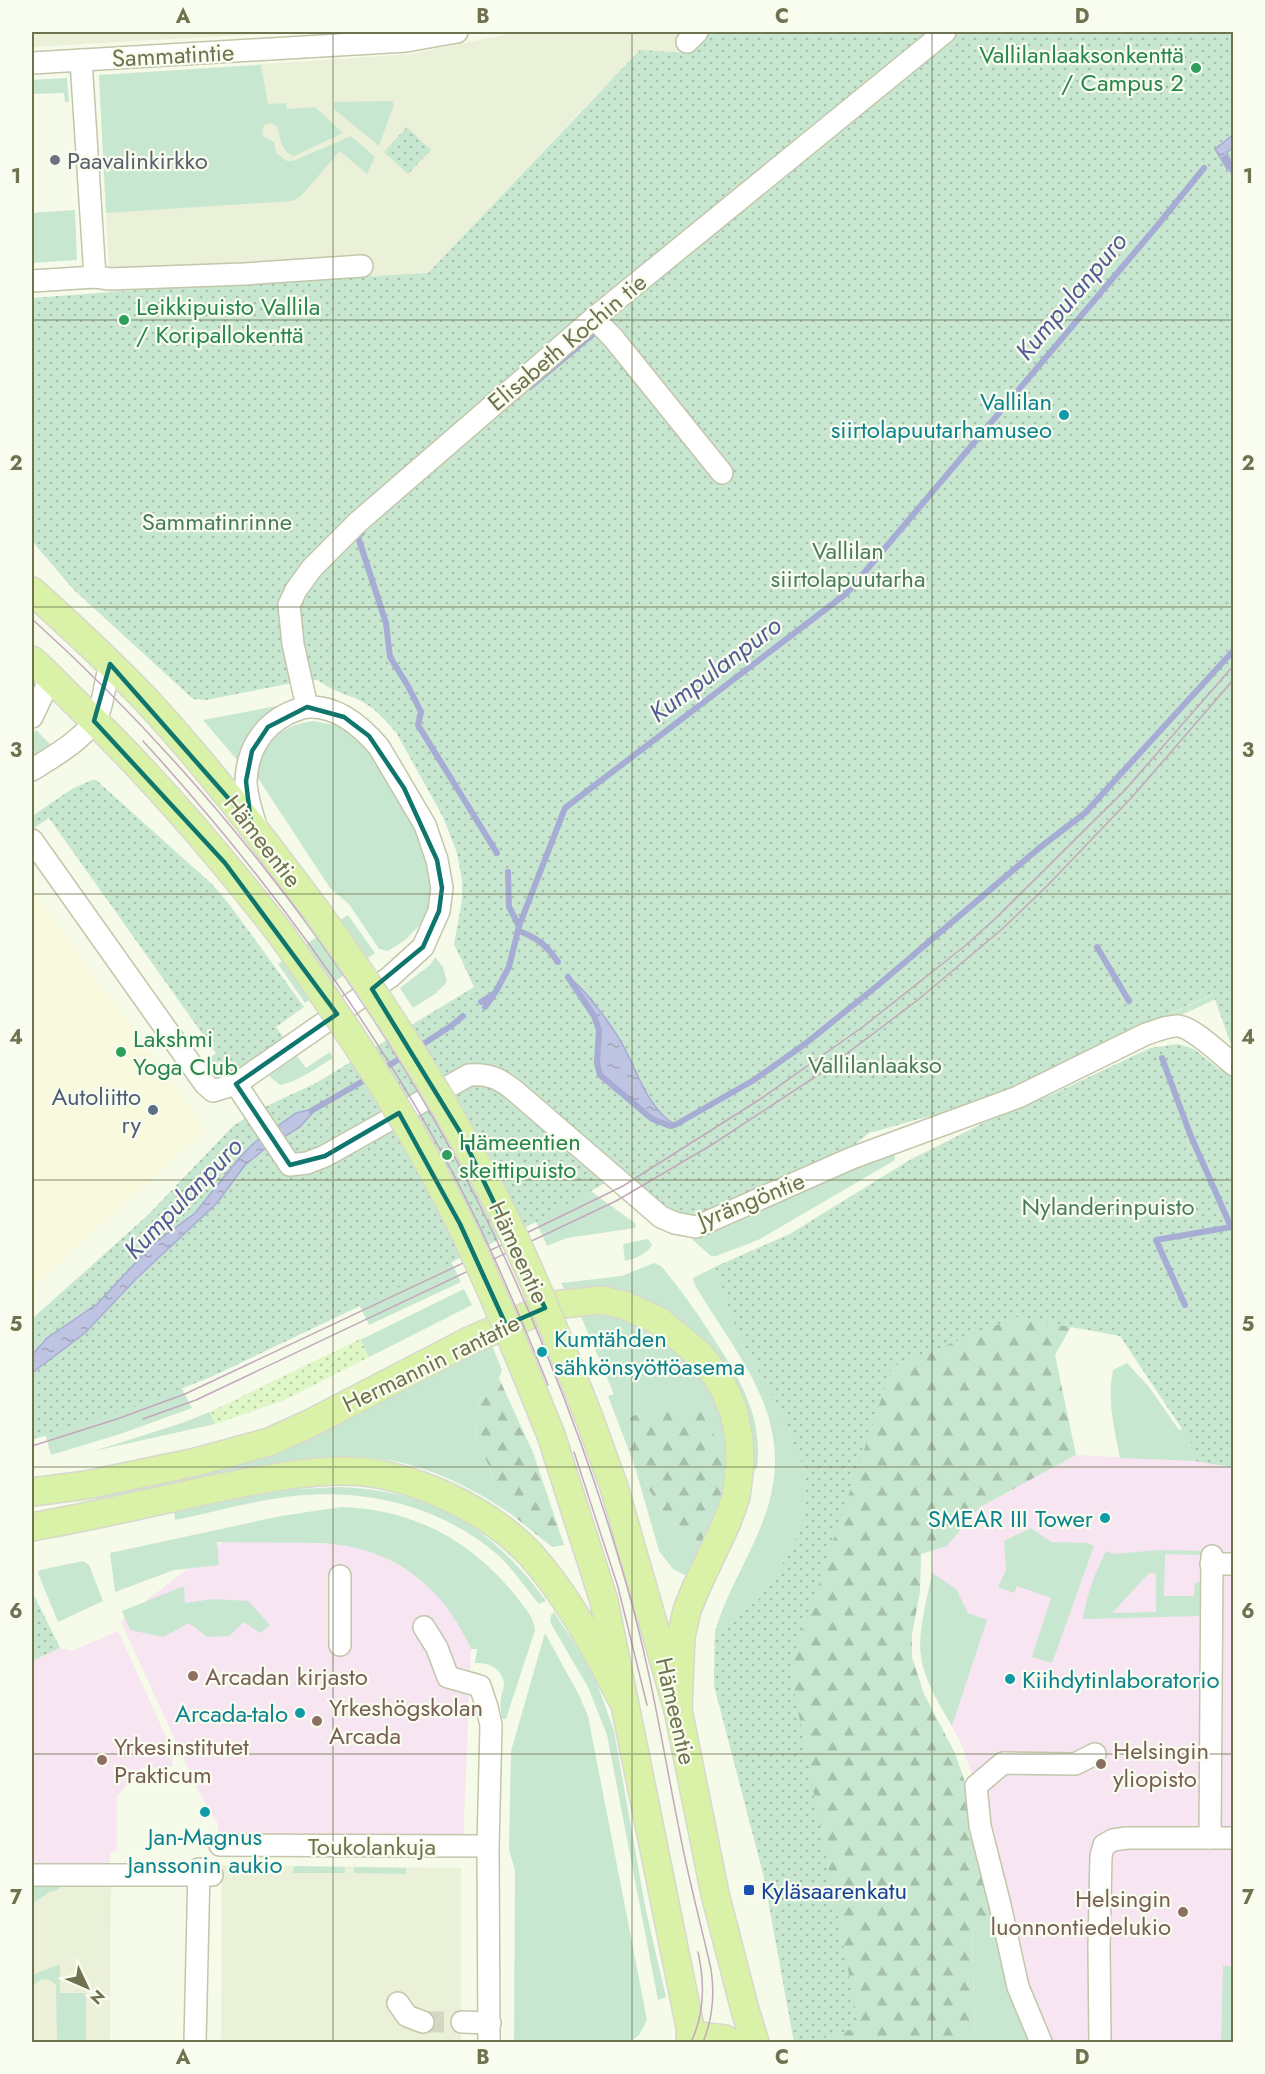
<svg xmlns="http://www.w3.org/2000/svg" width="1265" height="2074" viewBox="0 0 1265 2074" font-family="Jost,sans-serif">
<style>
.residential{fill:#ebf1d8}
.commercial{fill:#f9f9de}
.education{fill:#f7e5f1}
.grass{fill:#c8e7d1;fill-rule:evenodd}
.forest{fill:url(#forest-firs)}
.sand{fill:url(#sand-dots)}
.park{fill:url(#park-dots)}
.water{fill:url(#water-ripples);stroke:#a6acd3;stroke-width:1.5}
.lines{fill:none;stroke-linecap:round;stroke-linejoin:round}
.stream{stroke:#a6acd3;stroke-width:6}
.minor-tunnel{stroke:#d4d8c2;stroke-width:21;stroke-dasharray:21 10;stroke-linecap:butt}
.minor-casing{stroke:#c2c6aa;stroke-width:24}
.major-casing{stroke:#d7d8ce;stroke-width:30}
.minor{stroke:#fff;stroke-width:21}
.major{stroke:#d9f2a8;stroke-width:27}
.tram{stroke:#c3a8bc;stroke-width:1.5}
.major-bridge-casing{stroke:#d7d8ce;stroke-width:30;stroke-linecap:butt}
.major-bridge{stroke:#d9f2a8;stroke-width:27}
.marked{fill:none;stroke:#0f766e;stroke-width:4.5;stroke-linejoin:round}
.grid{fill:none;stroke:#70724f;stroke-width:1.5;stroke-opacity:0.55}
.leisure-dot{fill:#2e9e5b;stroke:#f9fdef;stroke-width:2}
.worship-dot{fill:#6b7280;stroke:#f9fdef;stroke-width:2}
.culture-dot{fill:#0f9aa8;stroke:#f9fdef;stroke-width:2}
.service-dot{fill:#5c6f8a;stroke:#f9fdef;stroke-width:2}
.education-dot{fill:#8d6e63;stroke:#f9fdef;stroke-width:2}
.transit-dot{fill:#1a4fb4;stroke:#f9fdef;stroke-width:2}
.labels{text-anchor:middle;dominant-baseline:central;stroke-width:4.5;stroke-linejoin:round;paint-order:stroke}
.leisure-label{font-size:24px;fill:#27864d;stroke:#f9fdef;text-anchor:start}
.street-label{font-size:24px;fill:#70724f;stroke:#f9fdef}
.worship-label{font-size:24px;fill:#5b616d;stroke:#f9fdef;text-anchor:start}
.culture-label{font-size:24px;fill:#0d838f;stroke:#f9fdef;text-anchor:end}
.park-label{font-size:24px;fill:#4b7c60;stroke:#f9fdef}
.service-label{font-size:24px;fill:#4e5e75;stroke:#f9fdef;text-anchor:end}
.education-label{font-size:24px;fill:#785e54;stroke:#f9fdef;text-anchor:start}
.transit-label{font-size:24px;fill:#164399;stroke:#f9fdef;text-anchor:start}
.water-label{font-size:26px;font-style:italic;fill:#555d97;stroke:#f9fdef}
.neatline{fill:none;stroke:#70724f;stroke-width:2}
.grid-label{font-size:20px;text-anchor:middle;font-weight:bold;fill:#70724f}
</style>
<defs>
<pattern id="forest-firs" width="22" height="20" patternUnits="userSpaceOnUse" patternTransform="scale(1.5)"><rect width="22" height="20" fill="#c8e7d1"/><path d="M5 1l3.5 6h-7zM16 11l3.5 6h-7z" fill="#a7c0ac"/></pattern>
<pattern id="sand-dots" width="8" height="8" patternUnits="userSpaceOnUse" patternTransform="scale(1.5)"><rect width="8" height="8" fill="#dff6c7"/><path d="M2 2h.1M6 6h.1" fill="none" stroke="#b9cca4" stroke-width="1.8" stroke-linecap="round"/></pattern>
<pattern id="park-dots" width="8" height="8" patternUnits="userSpaceOnUse" patternTransform="scale(1.5)"><rect width="8" height="8" fill="#c8e7d1"/><path d="M2 2h.1M6 6h.1" fill="none" stroke="#a7c0ac" stroke-width="1.8" stroke-linecap="round"/></pattern>
<pattern id="water-ripples" width="26" height="14" patternUnits="userSpaceOnUse" patternTransform="scale(1.5)"><rect width="26" height="14" fill="#bfc4e2"/><path d="M2 4q2-2 4 0t4 0M15 11q2-2 4 0t4 0" fill="none" stroke="#a0a4ba"/></pattern>
</defs>
<rect width="100%" height="100%" fill="#f5fae9"/>
<g class="residential">
<path d="M32,32h261l-261,15z"/>
<path d="M519,32h186l-16,21 -84,35 -10,8 -167,177 -236,13 -82,7 -11,-218 312,-21z"/>
<path d="M222,1865l239,3v174h-240z"/>
<path d="M32,1881l77,2 2,7 -1,152h-78z"/>
</g>
<path class="commercial" d="M32,889l174,241 -174,157z"/>
<g class="education">
<path d="M1076,1455l119,6 38,6v575h-184l-19,-41 -54,-215 -15,-43 -27,-49 -11,-26 -3,-22 12,-73 2,-23 13,-4 33,-39z"/>
<path d="M226,1540l111,4 32,7 15,6 28,16 25,21 10,12 10,14 14,29 -8,194 -245,-2v-17l-18,-30 -79,-172 6,-7z"/>
<path d="M118,1631l53,117 2,19 -31,1 -25,28v55l-7,1 -1,31 -77,-2v-197l1,-2 -1,-21 28,-13 12,3z"/>
</g>
<g class="grass">
<path d="M261,65l7,39 18,-1 1,6 28,-2 28,26 -49,23c-11,-3 -15,-18 -16,-29l-8,-4 -6,2 -2,9 3,4 9,4 2,11 11,8h6l58,-25 24,21 -8,17 -27,-23 -40,46 -8,4 -186,12 -7,-138z"/>
<path d="M67,78l2,24h-4l-1,-9 -32,1v-14z"/>
<path d="M392,101l2,4 -15,41 -45,-37 -1,-7z"/>
<path d="M75,210l2,50 -45,3v-50z"/>
<path d="M282,705l-43,57 -36,-42z"/>
<path d="M313,721l27,5 12,7 20,20 48,77 15,52 -6,42 -7,-1 -17,17 -17,11 -9,-2 -30,-45 -19,-16 -74,-113c7,-33 23,-49 57,-54z"/>
<path d="M36,730l15,15 -19,14v-23z"/>
<path d="M348,915l27,38 -70,50 -27,-39z"/>
<path d="M435,957l8,10 4,15 -12,12 -22,14 -13,-20 30,-23z"/>
<path d="M1214,994l2,5 -198,91 -2,-5z"/>
<path d="M330,1052l3,6c-17,10 -33,23 -53,27l-11,-9 28,-20 9,12z"/>
<path d="M887,1149l7,3 1,8 -137,80 -42,16h-5l-18,-16 -1,-4 25,-6 46,-24z"/>
<path d="M570,1173l22,19 44,32 -1,4 -68,10 -20,8 -15,-34z"/>
<path d="M648,1239l4,6c-6,10 -16,13 -27,16l-2,-17z"/>
<path d="M448,1255l13,27 -92,43 -13,-27z"/>
<path d="M654,1263l7,3c18,21 34,44 49,67 28,43 54,82 47,136l-5,-1 -33,-110 -153,-65 -5,-10 61,-7z"/>
<path d="M715,1267l23,67 42,76 25,60 1,27 -5,28 -10,26 -33,49 -43,31c12,-40 35,-74 49,-113 36,-96 -24,-157 -69,-233l-2,-7z"/>
<path d="M464,1289l8,16 -103,52 -9,-17z"/>
<path d="M593,1310l33,6 60,38 26,33 13,29 2,45 -72,-54 -37,15 -10,-26 6,-2 -35,-82z"/>
<path d="M491,1343l11,27 -3,8 -20,24 -4,35 14,29 7,26 15,22c-41,-28 -88,-51 -138,-56 -47,-5 -92,6 -137,15 -46,10 -93,20 -139,30l-2,-7z"/>
<path d="M169,1363l23,45 -72,26 -69,21 -8,-29z"/>
<path d="M1127,1363l22,24 30,43 15,-4 3,24 -2,11 -75,-3c-6,-32 -13,-56 -7,-88z"/>
<path d="M210,1412l5,12 -121,27 88,-28z"/>
<path d="M635,1467l28,45 39,35 -13,30 -16,-8 -14,-18z"/>
<path d="M340,1487c92,3 153,41 206,114l-7,3c-14,-16 -25,-34 -41,-49 -60,-52 -142,-69 -219,-57 -35,5 -69,15 -104,22l-1,-8 104,-22z"/>
<path d="M341,1507c71,2 130,33 174,88 8,11 19,21 20,35l-29,89h-4c-1,-6 -2,-13 -1,-20 0,-5 3,-10 3,-15 -1,-15 -15,-22 -29,-21l2,-14h-6c-29,-65 -79,-102 -150,-106l-104,-1 2,23 -45,5 -59,22 -5,-39 171,-37z"/>
<path d="M1031,1528l20,14 36,1 7,3 -42,117 -20,-6 19,-59 -34,-12 -3,7 -16,-6 8,-17 -2,-29z"/>
<path d="M1160,1550l42,1v4l-37,-1 -1,42h30l1,-13 8,-1 -1,34 -119,3c4,-25 12,-46 23,-68l7,3zM1149,1573l7,1v38l-44,1z"/>
<path d="M83,1561l6,4 14,36 -45,21 -20,-49 2,-3z"/>
<path d="M932,1573l24,16 12,24 19,7 -35,106c-11,-19 -24,-39 -29,-60 -8,-29 4,-64 9,-93z"/>
<path d="M184,1586l1,17 28,-4 35,2 22,24 -10,8 -16,-11 -15,14 -22,1 -18,-14 -26,14 -33,-7 -8,-19z"/>
<path d="M554,1612l34,53 10,21 16,45 32,180 20,86 -8,3 -51,-265 -19,-48 -38,-65 1,-7z"/>
<path d="M545,1633l34,62 9,21 59,304 -8,15 -9,7h-116l1,-172 -6,-20 2,-99z"/>
<path d="M294,1866l51,1v6h-52z"/>
<path d="M354,1867l52,1v6l-52,-1z"/>
<path d="M59,1886v3l-11,4 -16,11v-18z"/>
<path d="M995,1918l36,124h-56l-3,-113z"/>
<path d="M60,1964v29h26v49h-29l-1,-57c-8,-9 -17,-7 -24,2v-12z"/>
<path d="M1223,1966h10v76h-12z"/>
</g>
<g class="forest">
<path d="M1014,1109v8l-10,14 15,36 85,-30 10,10 67,-34 12,8 17,-5 23,48v8l-22,24 2,20 20,25v226l-38,-6 2,-11 -6,-99 -49,-38 -52,-107 -22,1 -31,28 -6,31 14,56 26,5 -16,28 21,100 -96,52 -33,39 -26,8 -1,38 -8,42v23l12,37 31,59 13,38 27,127 -23,11 3,113h-181l-30,-165 -50,-192 1,-54 43,-31 33,-49 10,-26 5,-28 -1,-27 -25,-60 -42,-76 -23,-67 75,-33 120,-74z"/>
<path d="M499,1378l35,77 30,90 -12,2 -41,-33 -15,-22 -7,-26 -14,-29 4,-35z"/>
<path d="M655,1407h45l27,54 -3,30 -22,56 -39,-35 -28,-45 -17,-45z"/>
</g>
<path class="sand" d="M360,1339l9,18 -87,44 -67,23 -5,-12z"/>
<g class="park">
<path d="M705,32h528v1018l-20,-56 -215,99 -46,17 -83,23 -20,16 -139,65 -22,4 -15,-3 -50,-42 -87,49 -325,155 -77,30 -102,33v-121l116,-104 86,-90 35,-20 47,-22 158,-96 -20,-43 8,-44v-20l-5,-27 -14,-36 -46,-83c-10,-13 -24,-28 -40,-35 -15,-6 -26,-9 -39,-19l-15,1 -97,19 -13,-1 -120,-110 -41,-48v-243l160,-12 236,-13 212,-223 49,3z"/>
<path d="M407,127l24,23 -23,24 -24,-22z"/>
<path d="M92,780h4l116,104 17,20 75,103 -28,20 9,12 -57,37 -19,-8 -6,-4 13,-11 -167,-235 -15,10 -2,-4v-8l40,-27z"/>
<path d="M1178,1044l16,5 26,21 13,-14v411l-38,-6 1,-11 -76,-114 -103,-19 -125,50 -102,302 69,358 -48,15h-17l-30,-165 -50,-192 1,-54 43,-31 33,-49 10,-26 5,-28 -1,-27 -25,-60 -42,-76 -23,-67 75,-33 120,-74 87,-44 56,-22 97,-46z"/>
<path d="M32,1591l28,57 -28,13z"/>
</g>
<g class="water">
<path d="M1233,135v13l-6,4 4,11 -4,6 -12,-20z"/>
<path d="M568,977c17,11 48,54 57,72 14,27 23,59 50,76l-5,1 -18,-7 -52,-44 -3,-12 2,-33 -5,-14z"/>
<path d="M317,1108l-17,19 -34,21 -21,17 -28,38 -81,76 -51,54 -53,40v-18l15,-17 50,-34 55,-59 43,-32 45,-56 15,-15 41,-29z"/>
</g>
<g class="lines">
<g class="stream">
<path d="M1225,158l9,15"/>
<path d="M530,387l62,-52"/>
<path d="M362,533l-4,4 28,86 4,34 18,29 13,26 -3,13 79,128"/>
<path d="M508,872l1,35 10,19"/>
<path d="M519,931c19,7 28,15 39,31"/>
<path d="M1097,947l32,54"/>
<path d="M568,977l26,39 5,14 -2,33 3,12 52,44 18,7 5,-1 79,-45 51,-36 72,-58 161,-137 47,-36 149,-163"/>
<path d="M481,1002l14,-9 14,-26 10,-41 46,-118 282,-215 310,-367 47,-58"/>
<path d="M485,1007l8,-11"/>
<path d="M417,1048l34,-22 12,-10"/>
<path d="M1162,1058l28,76 41,93 -75,13 29,65"/>
<path d="M381,1070l25,-15"/>
<path d="M311,1111l59,-34"/>
</g>
<path class="minor-tunnel" d="M423,2022h39"/>
<g class="minor-casing">
<g id="minor">
<path d="M687,42l10,-10"/>
<path d="M81,60l14,217"/>
<path d="M32,63l374,-22 51,-9"/>
<path d="M32,281l63,-4 15,2 134,-5 118,-8"/>
<path d="M594,318l20,21 108,134"/>
<path d="M307,707l-14,-63 -4,-39 7,-15 16,-22 46,-46 236,-204 351,-286"/>
<path d="M32,717l18,-38"/>
<path d="M32,770c22,-14 59,-34 68,-61 4,-14 6,-30 10,-45"/>
<path d="M32,840l173,244 8,7 23,-7 154,-107 33,-30 16,-36 3,-23 -5,-28 -12,-35 -46,-78c-17,-20 -42,-41 -70,-40 -7,0 -15,4 -22,7 -26,13 -40,38 -41,67 0,15 6,31 10,45"/>
<path d="M236,1084l54,81 17,-2 18,-7 144,-81c20,-2 31,4 46,16l146,126 14,6 21,4 156,-69 166,-61 128,-63c10,-3 22,-9 33,-8 16,3 41,28 55,39"/>
<path d="M1211,1564h23"/>
<path d="M424,1627l13,21 11,29 32,9 7,21 4,18 -3,121 1,196"/>
<path d="M340,1645v-69"/>
<path d="M1210,1838l2,-282"/>
<path d="M220,1845l268,1"/>
<path d="M32,1875h180"/>
<path d="M398,2003l9,13 16,6"/>
<path d="M462,2022l28,1"/>
<path d="M195,2042l4,-173"/>
<path d="M1041,2042l-23,-55 -18,-82 -20,-79 -4,-40 27,-23 72,1 20,-10"/>
<path d="M1100,2042l-1,-96 2,-90 3,-11 9,-5 14,-2h107"/>
</g>
</g>
<g class="major-casing">
<g id="major">
<path d="M32,591c40,36 79,72 116,111 60,65 114,136 167,207"/>
<path d="M32,660c16,14 30,30 46,45 74,71 140,148 203,229"/>
<path d="M590,1420l24,67 64,223 37,184 30,116 10,32"/>
<path d="M551,1435l53,166 89,441"/>
<path d="M32,1492l54,-7 110,-23 73,-20 40,-18 160,-83 84,-36 48,-5 23,5 35,16 40,33 16,20 11,19 8,20 5,26 1,26 -4,32 -9,25 -31,66 -9,22 -6,27 -3,73"/>
<path d="M32,1527c64,-11 127,-27 191,-40 40,-8 80,-16 121,-16 64,0 144,38 187,84 39,44 65,95 92,146"/>
<path d="M690,2035l35,4 5,3"/>
</g>
</g>
<use href="#minor" class="minor"/>
<use href="#major" class="major"/>
<g class="tram">
<path d="M32,619c161,145 308,329 413,520 75,137 138,294 181,444 27,92 40,187 60,280 8,36 17,71 25,106 4,26 2,49 -8,73"/>
<path d="M143,741c112,123 212,256 293,401 44,78 78,160 112,243"/>
<path d="M143,1419l53,-19 420,-199 97,-57 108,-71 98,-74 82,-69 46,-44 86,-90 101,-117"/>
<path d="M32,1446l85,-27 68,-25 325,-153 113,-55 139,-88 102,-72 102,-81 31,-28 128,-127 109,-125"/>
<path d="M574,1452l44,135 29,118"/>
<path d="M691,2042c14,-29 14,-59 7,-90"/>
</g>
<g class="major-bridge-casing">
<g id="major-bridge">
<path d="M315,909c68,94 130,190 182,293 36,71 64,145 93,218"/>
<path d="M281,934c66,93 129,188 180,291 33,68 61,139 90,210"/>
</g>
</g>
<use href="#major-bridge" class="major-bridge"/>
</g>
<path class="marked" d="M110,664l141,160 -5,-43 6,-30 16,-24 39,-20 37,10 25,19 35,52 33,72 5,28 -3,23 -16,36 -51,42 88,143 85,176 -39,17 -46,-101 -61,-111 -74,43 -35,9 -54,-81 101,-70 -112,-151 -131,-142z"/>
<path class="grid" d="M333,32v2010M632,32v2010M932,32v2010M32,320h1202M32,607h1202M32,894h1202M32,1180h1202M32,1467h1202M32,1754h1202"/>
<g class="leisure-dot">
<circle cx="1196" cy="68" r="6"/>
<circle cx="124" cy="320" r="6"/>
<circle cx="121" cy="1052" r="6"/>
<circle cx="447" cy="1155" r="6"/>
</g>
<circle class="worship-dot" cx="55" cy="160" r="6"/>
<g class="culture-dot">
<circle cx="1064" cy="415" r="6"/>
<circle cx="542" cy="1352" r="6"/>
<circle cx="1105" cy="1518" r="6"/>
<circle cx="1010" cy="1679" r="6"/>
<circle cx="300" cy="1713" r="6"/>
<circle cx="205" cy="1812" r="6"/>
</g>
<circle class="service-dot" cx="153" cy="1110" r="6"/>
<g class="education-dot">
<circle cx="193" cy="1676" r="6"/>
<circle cx="317" cy="1721" r="6"/>
<circle cx="102" cy="1760" r="6"/>
<circle cx="1101" cy="1764" r="6"/>
<circle cx="1183" cy="1912" r="6"/>
</g>
<rect class="transit-dot" x="743" y="1884" width="12" height="12" rx="3"/>
<g class="labels">
<g class="leisure-label">
<text x="1184" y="54" text-anchor="end">Vallilanlaaksonkenttä<tspan x="1184" dy="28">/ Campus 2</tspan></text>
<text x="136" y="306">Leikkipuisto Vallila<tspan x="136" dy="28">/ Koripallokenttä</tspan></text>
<text x="133" y="1038">Lakshmi<tspan x="133" dy="28">Yoga Club</tspan></text>
<text x="459" y="1141">Hämeentien<tspan x="459" dy="28">skeittipuisto</tspan></text>
</g>
<g class="street-label">
<text transform="translate(173 55) rotate(-3)">Sammatintie</text>
<text transform="translate(567 342) rotate(-40)">Elisabeth Kochin tie</text>
<text transform="translate(263 841) rotate(52)">Hämeentie</text>
<text transform="translate(751 1200) rotate(-22)">Jyrängöntie</text>
<text transform="translate(519 1252) rotate(65)">Hämeentie</text>
<text transform="translate(431 1363) rotate(-26)">Hermannin rantatie</text>
<text transform="translate(676 1711) rotate(77)">Hämeentie</text>
<text x="372" y="1846">Toukolankuja</text>
</g>
<g class="worship-label">
<text x="67" y="160">Paavalinkirkko</text>
</g>
<g class="culture-label">
<text x="1052" y="401">Vallilan<tspan x="1052" dy="28">siirtolapuutarhamuseo</tspan></text>
<text x="554" y="1338" text-anchor="start">Kumtähden<tspan x="554" dy="28">sähkönsyöttöasema</tspan></text>
<text x="1093" y="1518">SMEAR III Tower</text>
<text x="1022" y="1679" text-anchor="start">Kiihdytinlaboratorio</text>
<text x="288" y="1713">Arcada-talo</text>
<text x="205" y="1836" text-anchor="middle">Jan-Magnus<tspan x="205" dy="28">Janssonin aukio</tspan></text>
</g>
<g class="park-label">
<text x="217" y="521">Sammatinrinne</text>
<text x="848" y="550">Vallilan<tspan x="848" dy="28">siirtolapuutarha</tspan></text>
<text x="875" y="1064">Vallilanlaakso</text>
<text x="1108" y="1206">Nylanderinpuisto</text>
</g>
<g class="service-label">
<text x="141" y="1096">Autoliitto<tspan x="141" dy="28">ry</tspan></text>
</g>
<g class="education-label">
<text x="205" y="1676">Arcadan kirjasto</text>
<text x="329" y="1707">Yrkeshögskolan<tspan x="329" dy="28">Arcada</tspan></text>
<text x="114" y="1746">Yrkesinstitutet<tspan x="114" dy="28">Prakticum</tspan></text>
<text x="1113" y="1750">Helsingin<tspan x="1113" dy="28">yliopisto</tspan></text>
<text x="1171" y="1898" text-anchor="end">Helsingin<tspan x="1171" dy="28">luonnontiedelukio</tspan></text>
</g>
<g class="transit-label">
<text x="761" y="1890">Kyläsaarenkatu</text>
</g>
<g class="water-label">
<text transform="translate(1071 296) rotate(-50)">Kumpulanpuro</text>
<text transform="translate(715 669) rotate(-37)">Kumpulanpuro</text>
<text transform="translate(183 1198) rotate(-46)">Kumpulanpuro</text>
</g>
</g>
<rect width="1265" height="2074" fill="none" stroke="#f9fdef" stroke-width="66"/>
<g transform="translate(87 1987) rotate(134)" stroke="#f9fdef" stroke-width="4.5" paint-order="stroke">
<path d="M0-4.5L10 22L0 15L-10 22Z" fill="#70724f"/>
<text y="-9" font-size="16" font-weight="bold" text-anchor="middle" fill="#70724f">N</text>
</g>
<rect x="33" y="33" width="1199" height="2008" class="neatline"/>
<g class="grid-label">
<text x="183" y="23">A</text>
<text x="483" y="23">B</text>
<text x="782" y="23">C</text>
<text x="1082" y="23">D</text>
<text x="16" y="183">1</text>
<text x="1248" y="183">1</text>
<text x="16" y="470">2</text>
<text x="1248" y="470">2</text>
<text x="16" y="757">3</text>
<text x="1248" y="757">3</text>
<text x="16" y="1044">4</text>
<text x="1248" y="1044">4</text>
<text x="16" y="1331">5</text>
<text x="1248" y="1331">5</text>
<text x="16" y="1618">6</text>
<text x="1248" y="1618">6</text>
<text x="16" y="1904">7</text>
<text x="1248" y="1904">7</text>
<text x="183" y="2064">A</text>
<text x="483" y="2064">B</text>
<text x="782" y="2064">C</text>
<text x="1082" y="2064">D</text>
</g>
</svg>
